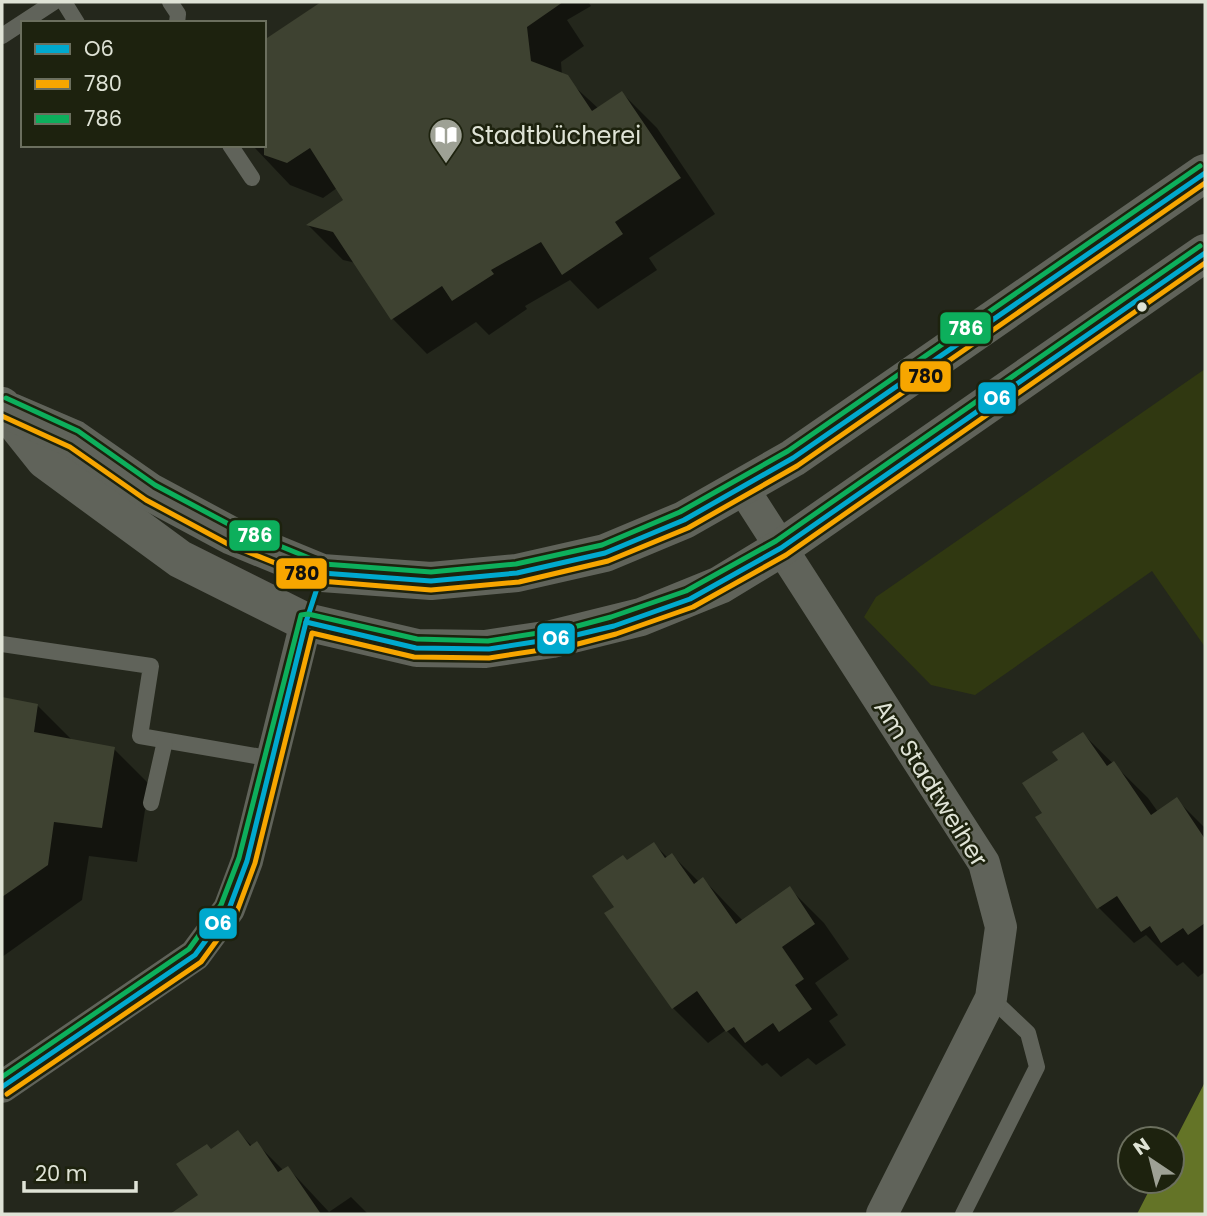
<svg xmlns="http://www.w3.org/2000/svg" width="1207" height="1216" viewBox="0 0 1207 1216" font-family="Poppins,sans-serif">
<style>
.green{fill:#303811}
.water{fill:#647427}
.shadow{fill:#0007}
.building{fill:#3e4231}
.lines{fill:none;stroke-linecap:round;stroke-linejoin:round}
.service{stroke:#60635a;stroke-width:16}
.minor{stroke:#60635a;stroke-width:32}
.tertiary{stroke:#60635a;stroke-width:38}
.bus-1-casing{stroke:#1d220e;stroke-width:10}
.bus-2-casing{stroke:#1d220e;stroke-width:10}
.bus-3-casing{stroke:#1d220e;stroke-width:10}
.bus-1{stroke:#00a9ce;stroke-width:5}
.bus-2{stroke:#f7a600;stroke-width:5}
.bus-3{stroke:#0daf5c;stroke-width:5}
.bus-dot{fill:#dfe3d6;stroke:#1d220e;stroke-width:2.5}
.labels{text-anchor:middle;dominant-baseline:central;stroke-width:5;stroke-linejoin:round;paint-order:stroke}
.poi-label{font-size:24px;fill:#dfe3d6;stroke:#1d220e;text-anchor:start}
.street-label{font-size:24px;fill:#dfe3d6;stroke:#1d220e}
.line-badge{stroke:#1d220e;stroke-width:2.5}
.badge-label{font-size:19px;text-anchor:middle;font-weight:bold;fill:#fff}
.pale-badge-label{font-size:19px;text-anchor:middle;font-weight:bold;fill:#111}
</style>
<rect width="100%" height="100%" fill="#24271c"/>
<path class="green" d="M1205,369v278l-53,-76 -177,124 -44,-10 -67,-68 12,-20z"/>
<path class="water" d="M1205,1082v132h-68l17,-33h18v-35z"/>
<g class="shadow">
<path d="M324,2h264l3,4 -24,14 17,26 -23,16 1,13 37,34 23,-16 35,35 58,86 -66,44 8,12 -59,39 -28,-29 -45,26 2,3 -38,26 -13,-13 -49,32 -35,-36 -36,-55 -13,-3 -34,-34 37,-25 -9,-13 -14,10 -33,-13 -38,-40h12v-103z"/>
<path d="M2,699l35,6 35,35 42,9 35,35 -12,78 -48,-6 -7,44 -80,57z"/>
<path d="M1083,734l65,64 10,14 19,-12 28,28v144l-7,5 -15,-15 -6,4 -31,-31 -12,8 -35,-35 -55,-95 16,-52z"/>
<path d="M654,844l14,14 4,-3 27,27 4,-3 40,42 46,-33 35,35 25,36 -34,24 23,32 -9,6 17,24 -30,20 -8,-7 -27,19 -14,-14 -5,3 -36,-36 -18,13 -35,-35 -57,-101 12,-45z"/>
<path d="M238,1132l15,15 4,-3 27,27 4,-3 41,44 22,-15 17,17h-168l-8,-13 8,-5 12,-45z"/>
</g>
<g class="building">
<path d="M321,2h242l-36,25 4,34 37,14 24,36 30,-20 59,87 -66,44 8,12 -61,41 -21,-33 -50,28 3,4 -42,27 -10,-15 -51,34 -58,-88 -27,-7 37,-25 -33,-52 -23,15 -23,-8v-115z"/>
<path d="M2,697l36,7 -4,28 81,15 -13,81 -48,-6 -6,43 -46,32z"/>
<path d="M1083,732l24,34 7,-5 37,54 26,-18 28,42v84l-17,12 -5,-7 -22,15 -11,-17 -9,6 -24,-36 -20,13 -62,-92 7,-4 -20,-30 36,-23 -6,-8z"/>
<path d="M654,842l11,16 7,-5 22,31 9,-7 33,47 54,-38 25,38 -33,23 22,32 -9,6 17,24 -33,23 -6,-9 -28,20 -11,-16 -8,5 -29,-41 -25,18 -68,-96 10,-6 -22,-31 31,-21 4,5z"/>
<path d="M238,1130l12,16 7,-5 21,31 10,-6 33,48h-151l28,-19 -22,-31 31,-20 4,5z"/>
</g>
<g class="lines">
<g class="service">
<path d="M64,2l13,21"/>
<path d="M170,2l8,12 -1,9"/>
<path d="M2,36l52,-34"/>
<path d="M230,145l22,33"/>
<path d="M2,644l149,22 -11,70 133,23"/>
<path d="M151,803l14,-62"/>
<path d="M963,1214l74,-147 -9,-34 -37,-35"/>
</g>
<g class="minor">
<path d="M742,487l242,376 17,64 -10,71 -109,216"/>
<path d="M2,1087l193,-132 34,-46 18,-48 59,-239"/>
</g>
<g class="tertiary">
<path d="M2,406l43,54 135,99 126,63 111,26 68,1 67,-10 89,-22 79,-32 61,-37 424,-295"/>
<path d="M11,412l63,27 76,53 82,44 90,37 109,8 86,-8 88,-20 79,-33 109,-62 412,-285"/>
</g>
<g class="bus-1-casing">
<g id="bus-1">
<path d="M306,622l110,26 73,1 83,-13 42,-10 76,-27 91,-51 424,-295"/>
<path d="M2,1087l193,-132 34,-46 18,-48 59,-239 16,-49 109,8 86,-8 88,-20 79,-33 109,-62 412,-285"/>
</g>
</g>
<g class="bus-2-casing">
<g id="bus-2">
<path d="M2,416l68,31 76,53 82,44 92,37 111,9 88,-8 89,-21 80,-33 109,-62 408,-283"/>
<path d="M7,1094l194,-132 35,-48 19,-51 57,-230 102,24 75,1 85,-13 42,-11 77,-27 93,-52 419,-292"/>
</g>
</g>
<g class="bus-3-casing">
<g id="bus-3">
<path d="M6,398l72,33 77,54 81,43 88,36 107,8 85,-8 86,-19 78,-33 108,-61 412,-285"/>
<path d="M2,1077l187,-128 32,-44 18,-47 62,-243 7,-1 109,25 71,2 82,-13 41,-11 75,-26 90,-50 424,-295"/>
</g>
</g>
<use href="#bus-1" class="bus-1"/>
<use href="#bus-2" class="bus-2"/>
<use href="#bus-3" class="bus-3"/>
</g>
<defs>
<g id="library-pin" transform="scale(1.75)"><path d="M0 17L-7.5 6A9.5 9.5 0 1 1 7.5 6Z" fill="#9ea195" stroke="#1d220e"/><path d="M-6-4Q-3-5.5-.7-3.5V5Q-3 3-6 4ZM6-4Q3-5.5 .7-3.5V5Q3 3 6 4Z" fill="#fff"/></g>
</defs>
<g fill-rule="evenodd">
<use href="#library-pin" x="446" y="135"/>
</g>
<circle class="bus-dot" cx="1142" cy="307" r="6"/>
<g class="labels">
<g class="poi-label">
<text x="471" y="135">Stadtbücherei</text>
</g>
<g class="street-label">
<text transform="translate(931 783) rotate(58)">Am Stadtweiher</text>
</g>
</g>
<g class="line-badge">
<rect x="939" y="311" width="53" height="34" rx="7" fill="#0daf5c"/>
<rect x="899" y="360" width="53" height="33" rx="7" fill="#f7a600"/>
<rect x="977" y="381" width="40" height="34" rx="7" fill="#00a9ce"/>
<rect x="228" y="519" width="53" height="33" rx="7" fill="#0daf5c"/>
<rect x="275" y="557" width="53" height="33" rx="7" fill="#f7a600"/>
<rect x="536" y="622" width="40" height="33" rx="7" fill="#00a9ce"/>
<rect x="198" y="907" width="40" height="33" rx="7" fill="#00a9ce"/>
</g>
<g class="badge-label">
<text x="966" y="335">786</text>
<text x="997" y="405">O6</text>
<text x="255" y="542">786</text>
<text x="556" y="645">O6</text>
<text x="218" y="930">O6</text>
</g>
<g class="pale-badge-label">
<text x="926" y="383">780</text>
<text x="302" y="580">780</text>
</g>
<rect width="1207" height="1216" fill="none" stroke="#dfe3d6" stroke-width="7"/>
<rect x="21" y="21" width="245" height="126" fill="#1d220e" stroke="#6b6f5e" stroke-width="2"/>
<rect x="35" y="44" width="35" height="10" fill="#00a9ce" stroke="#6b6f5e" stroke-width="2"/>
<text x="84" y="56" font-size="21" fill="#dfe3d6">O6</text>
<rect x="35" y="79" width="35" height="10" fill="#f7a600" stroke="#6b6f5e" stroke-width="2"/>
<text x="84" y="91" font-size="21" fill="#dfe3d6">780</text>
<rect x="35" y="114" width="35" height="10" fill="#0daf5c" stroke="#6b6f5e" stroke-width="2"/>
<text x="84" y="126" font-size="21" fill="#dfe3d6">786</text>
<g transform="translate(1151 1160) rotate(325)"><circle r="33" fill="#1d220e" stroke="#6b6f5e" stroke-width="2"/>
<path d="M0-5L12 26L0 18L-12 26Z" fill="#9ea195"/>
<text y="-10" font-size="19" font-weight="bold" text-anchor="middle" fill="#dfe3d6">N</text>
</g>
<path d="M24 1181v10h112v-10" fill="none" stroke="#dfe3d6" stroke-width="3.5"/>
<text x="35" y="1181" font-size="21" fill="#dfe3d6" stroke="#1d220e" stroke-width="5" paint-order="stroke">20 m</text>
</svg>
